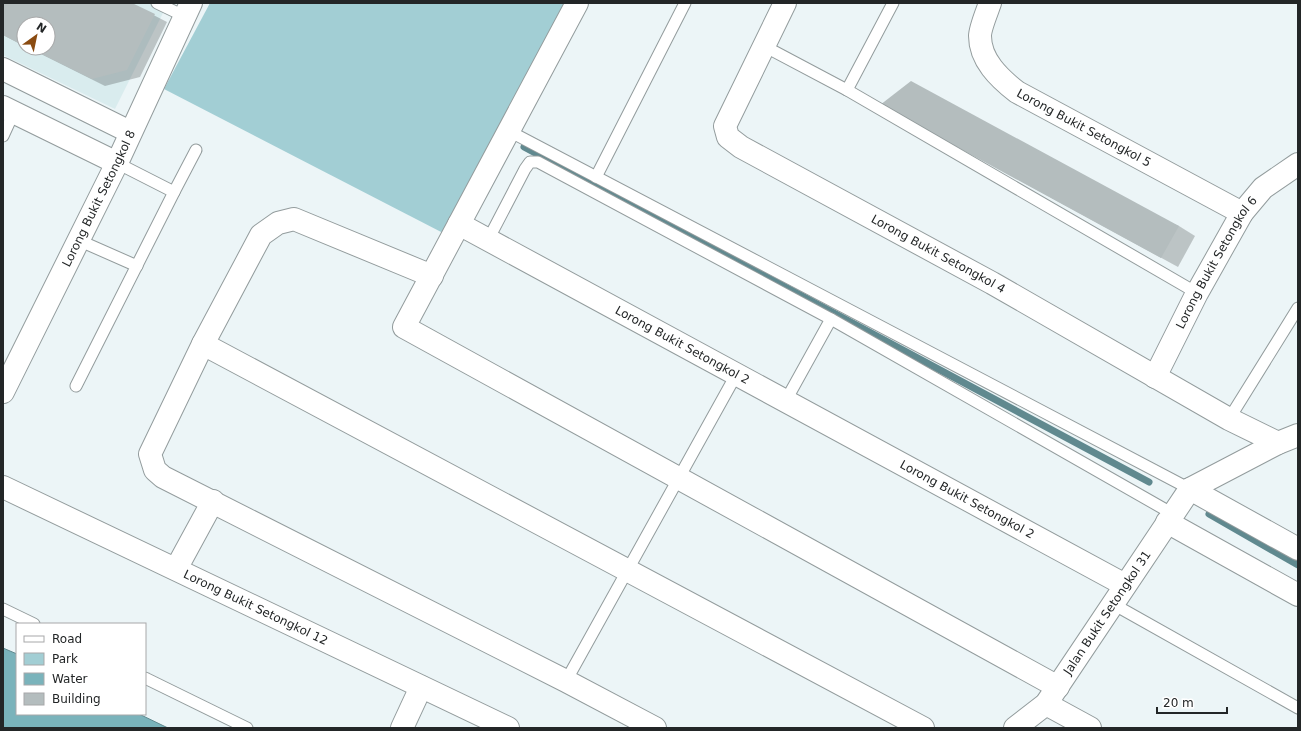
<svg xmlns="http://www.w3.org/2000/svg" width="1301" height="731" viewBox="0 0 1301 731" font-family="'DejaVu Sans',sans-serif">
<style>
.built{fill:#d9ecee;fill-rule:evenodd}
.green{fill:#a2ced4}
.water{fill:#7ab3bb;stroke:#60898f}
.shadow{fill:#0003}
.lines{fill:none;stroke-linecap:round;stroke-linejoin:round}
.stream{stroke:#60898f;stroke-width:7}
.building{fill:#b4bdbe}
.service-casing{stroke:#939c9d;stroke-width:13}
.minor-casing{stroke:#939c9d;stroke-width:24}
.service{stroke:#fff;stroke-width:11}
.minor{stroke:#fff;stroke-width:22}
.labels{text-anchor:middle;dominant-baseline:central;stroke-width:3;stroke-linejoin:round;paint-order:stroke}
.street-label{font-size:12px;fill:#232627;stroke:#fff}
</style>
<rect width="100%" height="100%" fill="#ecf5f7"/>
<path class="built" d="M3,3h165l-53,106 -112,-54zM24,24h24v24h-24z"/>
<path class="green" d="M210,3h357l-122,231 -281,-145z"/>
<path class="water" d="M3,648l14,6v60h122l29,14h-165z"/>
<g class="shadow">
<path d="M3,3h127l37,19 -27,55 -35,9 -76,-38h19v-24h-24v22l-21,-11z"/>
<path d="M898,114l281,112 16,10 -17,31z"/>
</g>
<g class="lines">
<g class="stream">
<path d="M524,147l625,335"/>
<path d="M1209,514l89,51"/>
</g>
</g>
<g class="building">
<path d="M3,3h129l23,11 -28,56 -35,9 -63,-31h19v-24h-24v22l-21,-11z"/>
<path d="M911,81l268,145 -18,32 -281,-153z"/>
</g>
<g class="lines">
<g class="service-casing">
<g id="service">
<path d="M157,3l27,13"/>
<path d="M764,46l83,44 350,203"/>
<path d="M847,90l46,-87"/>
<path d="M509,131l681,358"/>
<path d="M3,136l11,-24"/>
<path d="M596,177l89,-174"/>
<path d="M174,192l22,-42"/>
<path d="M78,240l59,26"/>
<path d="M488,240l37,-71 5,-7h8l293,157 342,195"/>
<path d="M76,386l98,-194 -57,-29"/>
<path d="M785,402l46,-83"/>
<path d="M1229,419l69,-111"/>
<path d="M1113,604l185,104"/>
<path d="M3,609l31,15"/>
<path d="M145,678l102,50"/>
<path d="M566,681l170,-306"/>
</g>
</g>
<g class="minor-casing">
<g id="minor">
<path d="M577,3l-173,324 654,360"/>
<path id="s1" d="M785,3l-60,123 3,11 13,10 251,136 237,136 49,24"/>
<path id="s2" d="M990,3c-3,9 -10,25 -10,33 0,24 19,42 37,56l225,121"/>
<path d="M3,69l127,63"/>
<path d="M3,107l114,56"/>
<path id="s3" d="M459,224l666,361"/>
<path d="M432,276l-138,-57 -16,4 -17,12 -58,109 -53,110 5,16 8,7 403,204 89,47"/>
<path d="M203,344l720,384"/>
<path id="s4" d="M1155,377l42,-84 45,-80 21,-25 35,-24"/>
<path id="s5" d="M3,392l114,-229 74,-160"/>
<path id="s6" d="M3,487l505,241"/>
<path d="M1190,489l108,60"/>
<path d="M1167,522l131,73"/>
<path d="M176,569l37,-68"/>
<path d="M1046,704l44,24"/>
<path d="M402,728l19,-41"/>
<path id="s7" d="M1015,728l31,-24 144,-215 88,-46 20,-8"/>
</g>
</g>
<use href="#service" class="service"/>
<use href="#minor" class="minor"/>
</g>
<g class="labels">
<g class="street-label">
<text stroke="none"><textPath href="#s2" startOffset="180">Lorong Bukit Setongkol 5</textPath></text>
<text stroke="none"><textPath href="#s5" startOffset="216">Lorong Bukit Setongkol 8</textPath></text>
<text stroke="none"><textPath href="#s1" startOffset="389">Lorong Bukit Setongkol 4</textPath></text>
<text stroke="none"><textPath href="#s4" startOffset="130">Lorong Bukit Setongkol 6</textPath></text>
<text stroke="none"><textPath href="#s3" startOffset="254">Lorong Bukit Setongkol 2</textPath></text>
<text stroke="none"><textPath href="#s3" startOffset="578">Lorong Bukit Setongkol 2</textPath></text>
<text stroke="none"><textPath href="#s6" startOffset="280">Lorong Bukit Setongkol 12</textPath></text>
<text stroke="none"><textPath href="#s7" startOffset="149">Jalan Bukit Setongkol 31</textPath></text>
</g>
</g>
<rect width="1301" height="731" fill="none" stroke="#232627" stroke-width="8"/>
<rect x="16" y="623" width="130" height="92" fill="#ffffff" stroke="#a7a8a9"/>
<rect x="24" y="636" width="20" height="6" fill="#ffffff" stroke="#a7a8a9"/>
<text x="52" y="643" font-size="12" fill="#232627">Road</text>
<rect x="24" y="653" width="20" height="12" fill="#a2ced4" stroke="#a7a8a9"/>
<text x="52" y="663" font-size="12" fill="#232627">Park</text>
<rect x="24" y="673" width="20" height="12" fill="#7ab3bb" stroke="#a7a8a9"/>
<text x="52" y="683" font-size="12" fill="#232627">Water</text>
<rect x="24" y="693" width="20" height="12" fill="#b4bdbe" stroke="#a7a8a9"/>
<text x="52" y="703" font-size="12" fill="#232627">Building</text>
<g transform="translate(36 36) rotate(33)"><circle r="19" fill="#ffffff" stroke="#a7a8a9"/>
<path d="M0-3L7 15L0 10L-7 15Z" fill="#8a4b11"/>
<text y="-6" font-size="11" font-weight="bold" text-anchor="middle" fill="#232627">N</text>
</g>
<path d="M1157 707v6h70v-6" fill="none" stroke="#232627" stroke-width="2"/>
<text x="1163" y="707" font-size="12" fill="#232627" stroke="#ffffff" stroke-width="3" paint-order="stroke">20 m</text>
</svg>
